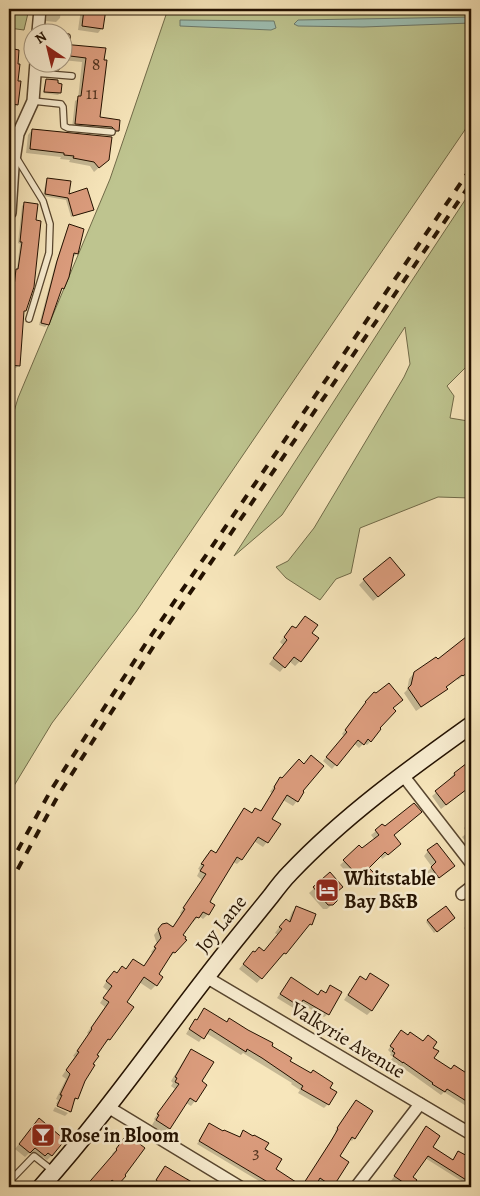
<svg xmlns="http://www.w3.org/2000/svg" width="480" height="1196" viewBox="0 0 480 1196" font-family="Alegreya,serif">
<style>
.green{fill:#bec48f;stroke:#706a48}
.water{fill:#9dbfb3;stroke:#6c796b}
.shadow{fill:#0003}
.building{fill:#dc9d7e;stroke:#231100}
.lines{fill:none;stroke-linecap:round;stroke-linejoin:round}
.lane-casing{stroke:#58462f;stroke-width:8}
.street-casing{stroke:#58462f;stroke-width:14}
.secondary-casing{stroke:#231100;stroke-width:19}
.lane{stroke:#faefd3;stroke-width:5.5}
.street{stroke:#faefd3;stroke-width:11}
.secondary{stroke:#faefd3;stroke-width:16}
.rail{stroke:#231100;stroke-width:4;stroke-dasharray:9 9;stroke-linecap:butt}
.labels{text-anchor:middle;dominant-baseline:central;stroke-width:5;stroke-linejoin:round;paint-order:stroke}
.number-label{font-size:18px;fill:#513420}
.poi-label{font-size:20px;font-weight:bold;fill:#231100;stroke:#faefd3;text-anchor:start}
.street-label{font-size:20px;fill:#231100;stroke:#faefd3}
</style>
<rect width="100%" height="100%" fill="#f7e6bb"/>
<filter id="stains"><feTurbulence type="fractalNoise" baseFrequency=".004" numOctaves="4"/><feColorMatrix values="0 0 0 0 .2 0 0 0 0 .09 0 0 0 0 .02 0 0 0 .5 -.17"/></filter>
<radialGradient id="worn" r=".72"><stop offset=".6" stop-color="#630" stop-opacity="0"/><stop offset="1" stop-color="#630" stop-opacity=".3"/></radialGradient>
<g class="green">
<path d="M9,9h20l-5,21 -15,-2z"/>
<path d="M168,9h303v112l-136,199 -199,292 -84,111 -43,71v-360l1,-9 8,-27 92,-219z"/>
<path d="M471,191v175l-2,-2 -22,22 7,10 -4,22 18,3 3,2v75l-33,-1 -78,31 -9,45 -15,6 -16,21 -34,-22 -10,-11 12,-6 26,-33 90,-151 6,-13 -5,-37 -123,188 -48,41 169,-262z"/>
</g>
<g class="water">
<path d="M471,17v6l-108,4 -65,-1 -4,-2 4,-4z"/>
<path d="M180,20l94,1 2,7 -5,2 -91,-4z"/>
</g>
<g class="shadow">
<path d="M49,9h12l-1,9 -4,4 -10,-1 1,-10z"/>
<path d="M81,9h23l-2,19 -4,5 -20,-3z"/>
<path d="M62,45l43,4 -7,69 20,12 -4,5 -42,-7 3,-27 3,-2 4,-37 -20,-2z"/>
<path d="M9,50l9,1 -1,54 -2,2 -6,-1z"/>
<path d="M45,62h14l-1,8 -4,4 -10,-1z"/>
<path d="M47,80l13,13 -2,2 -15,-2 2,-11z"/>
<path d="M32,130l71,34 -9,8 -4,-6 -21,-4 1,-2 -10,-1 1,-2 -35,-4 2,-18z"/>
<path d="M48,179l19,17 26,13 -2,2 -20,6 -5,-17 -23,-4 3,-15z"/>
<path d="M24,204l1,107 -3,1 -4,54 -2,2 -6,-1 -1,9v-73l6,-31 2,-3 3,-25 -2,-1 4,-37z"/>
<path d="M70,225l7,28 -2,3 -2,-1 -10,33 -2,2 -13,34 -3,3 -6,-2 16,-60 13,-38z"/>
<path d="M471,545v8l-3,-5z"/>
<path d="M399,579l-26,22 -14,-16 5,-5z"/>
<path d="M288,632l22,1 -10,28 -5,5 -6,-5 -9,11 -11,-8 14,-19 -3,-3z"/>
<path d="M471,634v36l-13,10 -2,-2 -11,9 1,2 -5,5 -25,17 -12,-18 3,-3 2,-11 5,-6 24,-12z"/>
<path d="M374,694l18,15 -21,32 -4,4 -3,-2 -5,5 -5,-5 -22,26 -9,-8 21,-25 -2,-2 21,-28z"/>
<path d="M471,762v24l-30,23 -9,-13 20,-16 -2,-2 4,-4z"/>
<path d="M281,779l20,13 -4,9 -4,5 -10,-6 -12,19 -4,23 -4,5 -9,-6 -13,19 -4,4 -4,-2 -23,36 -2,16 -5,5 -4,-3 -6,6 -1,-1 -10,14 -8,18 -4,4 -1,-1 -12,18 5,3 -6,8 -5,5 -12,-8 -14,20 -16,37 -4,5 -1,-1 -8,12 -13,25 -6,18 -4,4 -3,10 -1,1v-3l-13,-6 2,-4 -2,-1 10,-20 -4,-3 13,-19 -2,-1 16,-22 -2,-1 18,-26 -5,-4 8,-12 -5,-4 6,-10 16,-7 8,-9 10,6 9,-14 -1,-1 6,-8 -3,-9 8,-10 10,3 9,-14 -1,-1 22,-33 -5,-4 3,-6 -2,-1 8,-13 5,-5 4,3 25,-40 4,-5 7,5 4,-5 5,3 12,-19 -2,-1 6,-9z"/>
<path d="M471,821v27l-9,-11 5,-4 -3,-5z"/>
<path d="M376,831l16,4 3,14 -13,10 -2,-4 -13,13 5,5 -13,13 -19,-21 19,-18 3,3 13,-10 -4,-5z"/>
<path d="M428,851l20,20 -14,10 -7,-9 5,-5 -8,-11z"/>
<path d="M330,874l7,17 -1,10 -9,8h-4l-14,-16z"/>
<path d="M296,908l14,16 -25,29 -5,5 -1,-1 -22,26 -18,-14 10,-12 15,-5 14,-17 -3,-2 6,-8 7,-3 4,-10z"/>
<path d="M428,920h24l-18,13 -8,-11z"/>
<path d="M471,922v15l-7,-9z"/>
<path d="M370,975l2,35 -5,5 -23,-15 12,-18 4,-4 5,2z"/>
<path d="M291,978l26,18 4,-4 4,2 5,-7 -2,27 -4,3 -24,-14 -5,6 -18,-11z"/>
<path d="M205,1009l21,14 44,23 18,15 40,27v16l-4,4 -26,-15 2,-3 -9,-6 1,-1 -49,-30 -2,2 -35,-22 -7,9 -13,-8 6,-10 4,-3z"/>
<path d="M398,1035l34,13v10l19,12 14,3 4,-5 2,2v39l-27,-17 -3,3 -42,-30h-1l-7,-5 2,-3 -3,-2 1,-2 -3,-3z"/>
<path d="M192,1051l9,31 4,3 -10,16 -4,5 -5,-3 -17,26 -5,4 -12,-8 3,-5 -1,-1 21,-30 -4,-3 2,-3 -2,-2 16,-26z"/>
<path d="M354,1104v34l-2,3 -3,-2 -11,18 10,6 -16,24h-59l-8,-4 -1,1 -67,-40 10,-16 32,10 5,-6 20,18 10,19 28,18 26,-42 8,-13 -1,-1z"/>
<path d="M55,1107l13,6 -3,3 -12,-5z"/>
<path d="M34,1124l18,31 -5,5 -4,-3 -3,3 -10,-8 -5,5 -10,-8z"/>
<path d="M424,1131l8,16 20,14 7,-9 12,8v27l-46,-29 -14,20 4,2 -5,7h-23z"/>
<path d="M120,1145l3,30 2,1 -10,11h-5l-3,-2 -2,2h-19l27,-32 -1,-1z"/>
<path d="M165,1168l20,12 2,-2 10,7 -1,2h-38l-5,-2 8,-13z"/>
<path d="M79,1183l5,4h-9z"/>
</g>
<g class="building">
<path d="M84,9h22l-3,20 -21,-3z"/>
<path d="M62,44l44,4 -2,12h3l-7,57 20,3 -1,11h-3l-4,-4 -37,-3 3,-28h3l5,-38 -24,-3z"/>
<path d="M9,48l10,2 -1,14h2l-2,17h3l-3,24 -9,-2z"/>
<path d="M48,62h12l-1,8 -11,-1z"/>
<path d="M46,79l12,1v3l4,1 -1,9 -17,-1z"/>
<path d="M32,129l80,8 -3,23 -10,8 -5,-6 -21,-4 1,-2 -10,-1v-2l-34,-4z"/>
<path d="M47,178l24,3 -2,13 18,-6 7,22 -21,6 -5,-18 -23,-4z"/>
<path d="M24,202l14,2 -2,16 5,1 -7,66 -8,24h-2l-4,55 -11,-1v-58l2,-20h3l2,-18h2l4,-27h-2z"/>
<path d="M69,224l15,5 -6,25 -4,-1 -5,24 -5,12 -2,-1 -13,37 -8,-2 16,-62z"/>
<path d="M390,557l15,18 -27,22 -15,-18z"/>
<path d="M305,616l13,9 -6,8 7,5 -18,24 -7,-5 -9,11 -12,-10 14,-18 -3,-3 8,-11 4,2z"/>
<path d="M471,633v37l-8,6 -1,-1 -16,12 2,2 -27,18 -13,-19 3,-3 3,-13 22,-15 2,2z"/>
<path d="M389,683l14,17 -10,8 3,3 -16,17 1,1 -10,13 -3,-3 -4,6 -6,-5 -21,26 -11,-9 21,-25 -2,-2 21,-28h-1l9,-10 2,1z"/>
<path d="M311,755l13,11 -21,25 1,1 -6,10 -11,-7 -15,24 9,5 -13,19 -10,-6 -16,23 -5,-3 -25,41 -2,4 5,3 -6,10 -6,-3 -4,6 -3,-1 -13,18 3,2 -1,2 2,1 -12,13 -2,-1 -14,22 4,3 -6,9 -13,-9 -17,25 7,5 -24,33 -2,-1 -11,16 2,1 -6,8 2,1 -10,16 -7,18 -3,-1 -4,14 -14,-6 5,-11h-2l10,-21 -4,-4 13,-18 -2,-1 15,-22 -1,-1 18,-26 -6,-4 9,-12 -6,-5 8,-10 3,2 5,-7 4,3 7,-10 11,7 12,-18 -2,-1 7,-9 -3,-9 4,-5 5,-1 6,4 12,-18 -2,-1 23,-34 -6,-3 4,-6 -3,-1 10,-14 5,3 28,-45 8,5 3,-5 6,3 14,-23 -1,-1 6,-10 2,1 17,-19 5,5z"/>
<path d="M467,763l4,6v17l-25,19 -11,-14 20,-16 -1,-2z"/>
<path d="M414,803l8,9 -28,23 7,9 -13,11 -3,-3 -16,16 5,5 -10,9 -21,-22 16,-15 3,3 17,-13 -4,-5 7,-6 3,2z"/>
<path d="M437,843l18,23 -16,12 -8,-11 5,-5 -9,-12z"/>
<path d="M330,872l13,15 -5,4 -1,10 -4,4h-5l-15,-18z"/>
<path d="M296,906l20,8 -4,11 -2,-1 -24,30 -2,-1 -22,26 -19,-15 10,-13 2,1 4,-5 5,4 18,-22 -3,-2 7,-8 4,3z"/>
<path d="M446,906l9,12 -18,14 -10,-12z"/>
<path d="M370,973l19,12 -17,26 -24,-16 12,-19 6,4z"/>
<path d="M291,977l27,18 3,-5 5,3 4,-8 12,7 -13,23 -26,-15 -4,6 -19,-12z"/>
<path d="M204,1008l23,14 2,-4 19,12 25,13 -1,3 20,12 -2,3 21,12 2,-3 20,13 -3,5 7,4 -8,13 -28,-16 2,-3 -41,-28 -15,-9 -1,3 -36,-23 -6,10 -15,-10 6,-10 2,1z"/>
<path d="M401,1030l7,5 2,-3 13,9 5,-6 9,7 -4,6 6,3 -5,7 17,11 3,-4 17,11v28l-24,-15 -2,3 -13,-8 1,-1 -30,-21v1l-10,-7 2,-3 -3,-2 2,-2 -4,-3z"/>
<path d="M191,1049l23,13 -12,19 5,4 -11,17 -6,-4 -20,31 -14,-9 3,-5 -2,-1 22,-30 -4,-2 2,-4 -2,-1z"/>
<path d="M356,1100l17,11 -18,28 -3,-2 -12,19 9,6 -16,25 -13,-9 -5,9h-39l-77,-46 10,-18 14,8 1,-1 16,7 3,-7 10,6 1,-1 15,8 -4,6 17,10 -6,10 26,17 29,-45 7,-12 -1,-1z"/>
<path d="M39,1118l26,22 -13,16 -4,-3 -3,3 -10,-8 -5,5 -11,-9z"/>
<path d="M426,1126l14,10 -7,11 20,13 5,-9 13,7v25l-43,-27 -15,21 4,3 -5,7h-2l-16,-11z"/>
<path d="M124,1138l5,4 3,-4 13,10 -20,27 1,1 -8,9 -6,-5 -5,7h-22l32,-37 -1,-1z"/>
<path d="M165,1166l35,21h-41l2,-3 -5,-4z"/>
</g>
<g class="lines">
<g class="lane-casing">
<g id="lane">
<path d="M62,37h5"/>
<path d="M35,73l37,3"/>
<path d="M33,101l28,3 2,3 1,19 4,2 44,4"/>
<path d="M16,157l27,44 7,23 -1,29 -20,66"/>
<path d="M9,1182l25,-26 19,15"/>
</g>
</g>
<g class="street-casing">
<g id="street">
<path d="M38,32l2,-23"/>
<path d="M10,213l3,-46 5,-33 15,-33 3,-39"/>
<path d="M402,774l69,89"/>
<path d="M462,894l9,-7"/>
<path d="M206,977l265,157"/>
<path d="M108,1107l132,80"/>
<path d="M356,1187l64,-83"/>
</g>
</g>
<g class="secondary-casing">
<path id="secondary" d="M41,1187c69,-77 127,-163 192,-244 12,-15 25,-31 38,-47 6,-8 12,-16 19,-23 54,-57 118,-103 181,-148"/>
</g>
<use href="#lane" class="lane"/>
<use href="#street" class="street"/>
<use href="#secondary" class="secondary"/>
<g class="rail">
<path d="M9,866l42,-76 97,-150 323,-472"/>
<path d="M9,885l50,-91 96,-150 316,-461"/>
</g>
</g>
<defs>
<g id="hotel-square" transform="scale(1.25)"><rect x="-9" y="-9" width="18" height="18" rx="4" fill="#8f2418" stroke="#faefd3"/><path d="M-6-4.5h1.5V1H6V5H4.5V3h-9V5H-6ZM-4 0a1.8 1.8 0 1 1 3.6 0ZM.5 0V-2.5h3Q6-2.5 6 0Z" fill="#fff"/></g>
<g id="bar-square" transform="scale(1.25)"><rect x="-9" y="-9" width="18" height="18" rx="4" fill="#8f2418" stroke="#faefd3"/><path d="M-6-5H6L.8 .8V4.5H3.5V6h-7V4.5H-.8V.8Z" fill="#fff"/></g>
</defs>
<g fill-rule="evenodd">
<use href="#hotel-square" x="327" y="890"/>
<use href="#bar-square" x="43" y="1135"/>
</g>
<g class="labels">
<g class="number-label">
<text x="96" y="64">8</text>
<text x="92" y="93">11</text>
<text x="256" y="1152">3</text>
</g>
<g class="poi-label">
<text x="344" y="878">Whitstable<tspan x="344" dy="23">Bay B&amp;B</tspan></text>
<text x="60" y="1135">Rose in Bloom</text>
</g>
<g class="street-label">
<text transform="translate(221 924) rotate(-51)">Joy Lane</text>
<text transform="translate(348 1040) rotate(31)">Valkyrie Avenue</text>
</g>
</g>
<rect width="480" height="1196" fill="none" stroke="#f7e6bb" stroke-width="30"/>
<rect x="10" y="10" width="460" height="1176" fill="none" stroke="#231100" stroke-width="2.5"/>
<rect x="15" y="15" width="450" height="1166" fill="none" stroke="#231100"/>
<g transform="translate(48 48) rotate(325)"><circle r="24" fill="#faefd3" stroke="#a4967f"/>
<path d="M0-4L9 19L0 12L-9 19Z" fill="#8f2418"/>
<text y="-8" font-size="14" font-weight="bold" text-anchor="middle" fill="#231100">N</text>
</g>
<rect width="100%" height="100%" filter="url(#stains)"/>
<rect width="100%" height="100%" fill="url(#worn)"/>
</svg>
